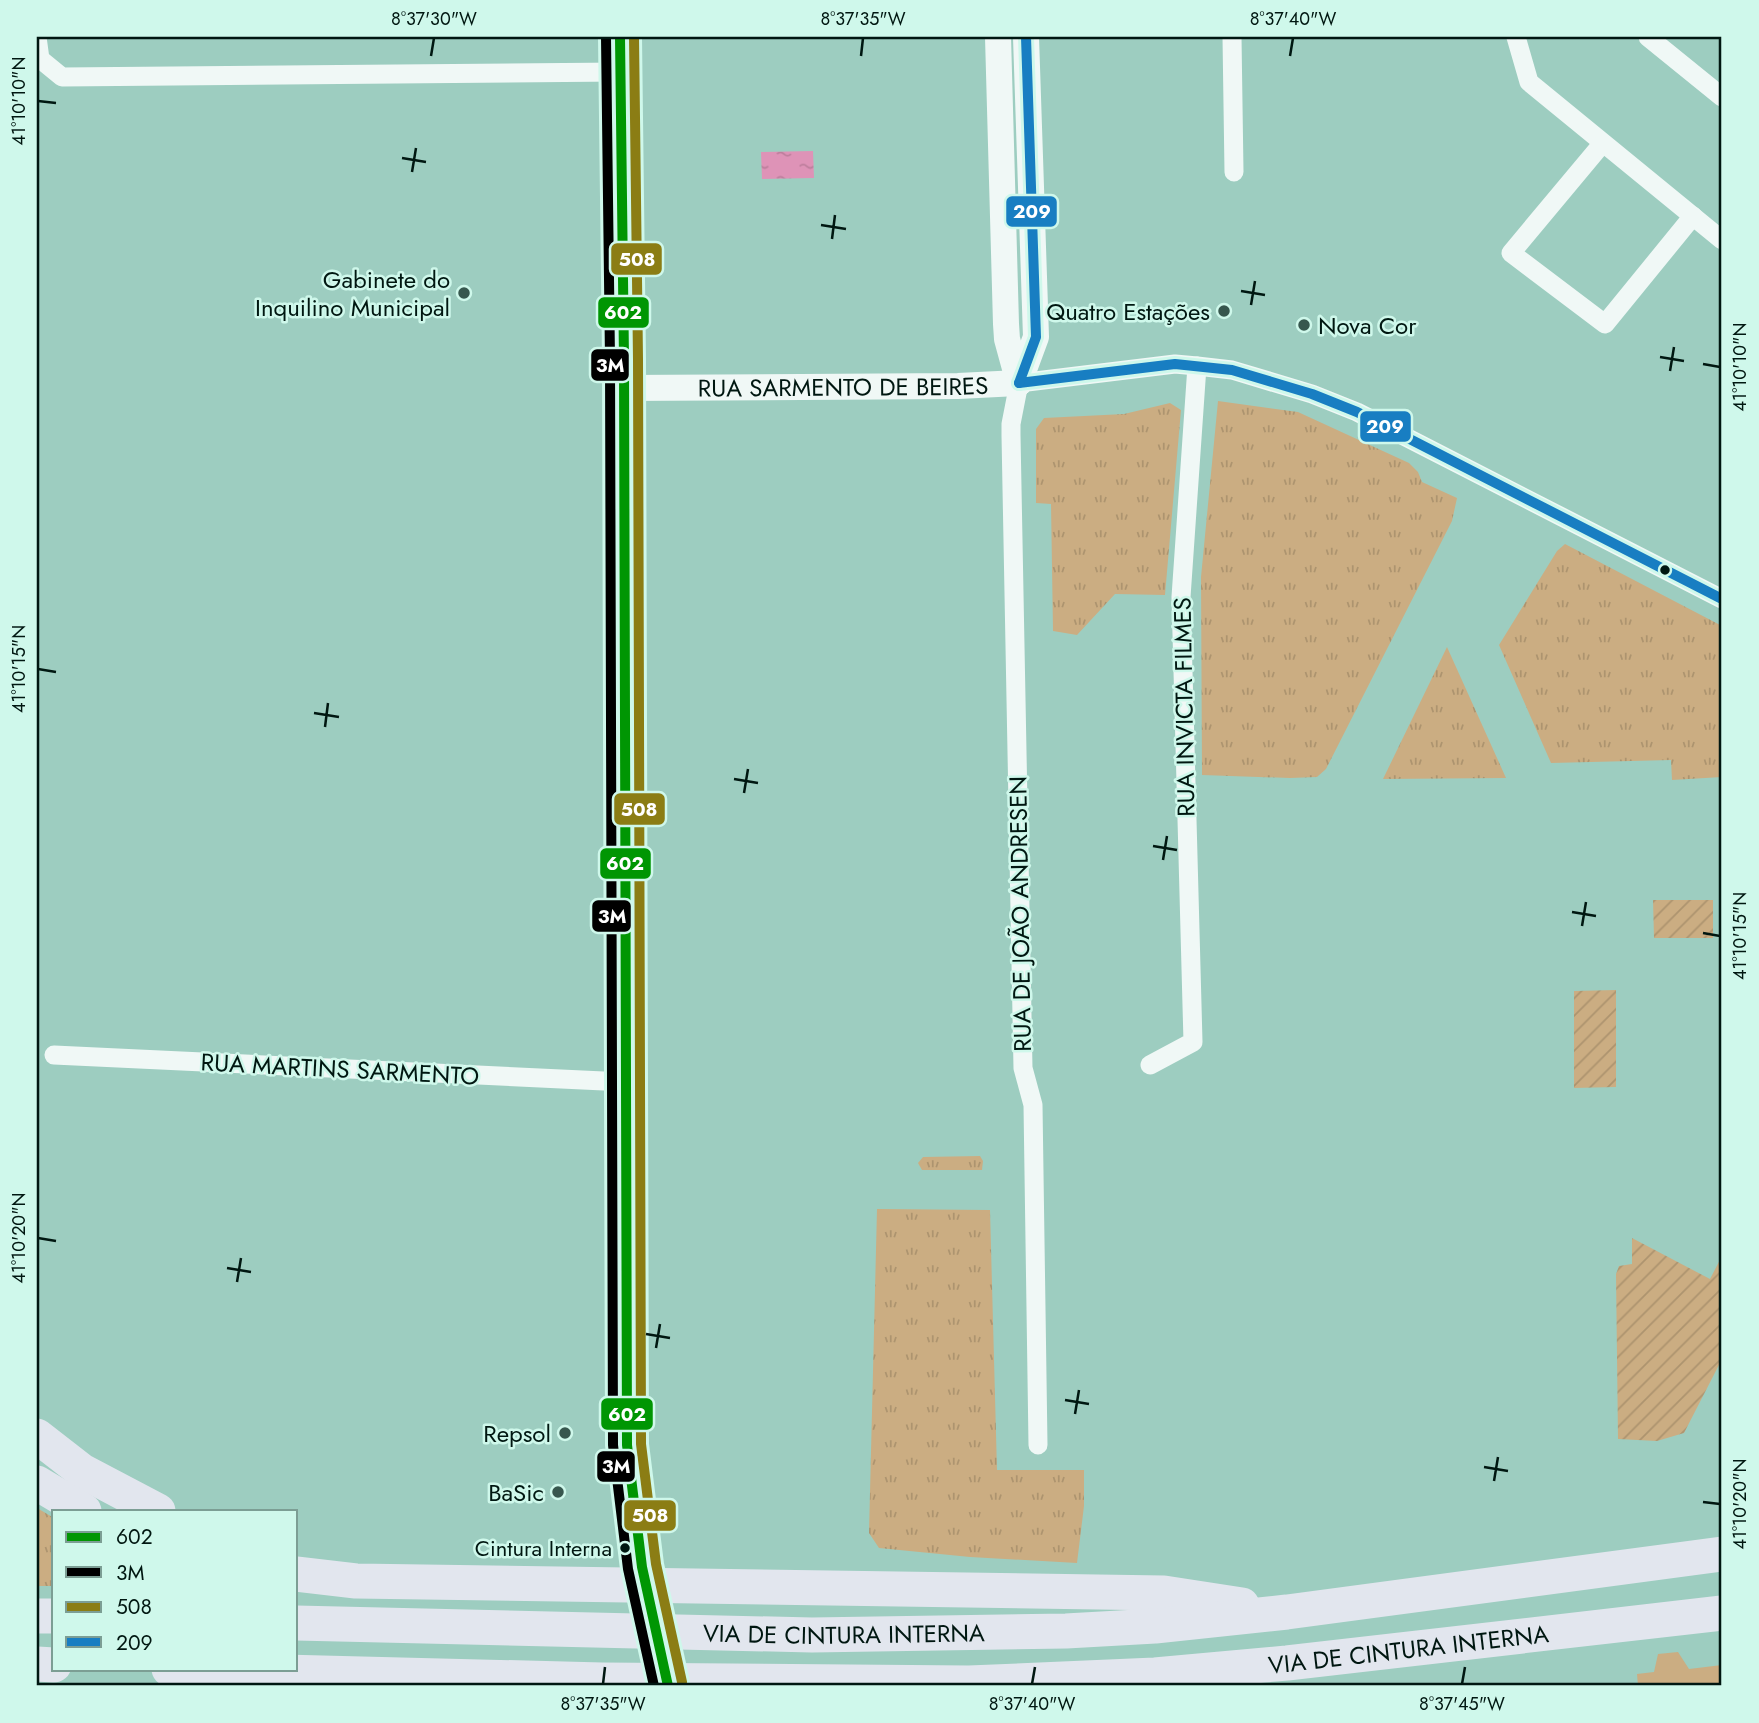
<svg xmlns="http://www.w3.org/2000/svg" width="1759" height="1723" viewBox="0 0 1759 1723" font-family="Jost,sans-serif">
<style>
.grass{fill:url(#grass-tufts)}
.park{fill:#cbad82}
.garden{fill:url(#garden-furrows)}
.water{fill:url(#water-ripples)}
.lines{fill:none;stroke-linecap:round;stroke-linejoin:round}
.street{stroke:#f0f8f6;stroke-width:19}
.secondary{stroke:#f0f8f6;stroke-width:26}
.highway{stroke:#e2e6ee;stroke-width:35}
.bus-1-casing{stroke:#cff8eb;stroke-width:16}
.bus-2-casing{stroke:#cff8eb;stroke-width:16}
.bus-3-casing{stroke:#cff8eb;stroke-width:16}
.bus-4-casing{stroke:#cff8eb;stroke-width:16}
.bus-1{stroke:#009603;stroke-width:10}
.bus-2{stroke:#000;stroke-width:10}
.bus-3{stroke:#8b7d14;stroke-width:10}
.bus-4{stroke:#187ec2;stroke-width:10}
.ticks{fill:none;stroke:#001711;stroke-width:2.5}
.poi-dot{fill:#37574e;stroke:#cff8eb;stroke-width:2.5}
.bus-dot{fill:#001711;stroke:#cff8eb;stroke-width:2.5}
.labels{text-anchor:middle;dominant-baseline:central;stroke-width:5;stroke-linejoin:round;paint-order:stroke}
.bus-label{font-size:22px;fill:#001711;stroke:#cff8eb;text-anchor:end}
.poi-label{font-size:24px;fill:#001711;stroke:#cff8eb;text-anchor:end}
.street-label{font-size:24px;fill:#001711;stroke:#cff8eb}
.line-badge{stroke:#cff8eb;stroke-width:2.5}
.badge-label{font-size:19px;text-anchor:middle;font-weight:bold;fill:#fff}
.neatline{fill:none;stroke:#001711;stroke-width:2.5}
.ticks-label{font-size:18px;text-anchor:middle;fill:#001711}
</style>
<defs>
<pattern id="grass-tufts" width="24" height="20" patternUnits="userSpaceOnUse" patternTransform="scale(1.75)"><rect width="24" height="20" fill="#cbad82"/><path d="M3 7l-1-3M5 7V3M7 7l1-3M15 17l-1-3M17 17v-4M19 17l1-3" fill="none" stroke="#ad946f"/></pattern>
<pattern id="garden-furrows" width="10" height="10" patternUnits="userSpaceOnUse" patternTransform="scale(1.75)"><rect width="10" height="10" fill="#cbad82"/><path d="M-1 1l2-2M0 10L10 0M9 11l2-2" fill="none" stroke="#ad946f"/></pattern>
<pattern id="water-ripples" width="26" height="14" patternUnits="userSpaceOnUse" patternTransform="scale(1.75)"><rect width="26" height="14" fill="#de93b7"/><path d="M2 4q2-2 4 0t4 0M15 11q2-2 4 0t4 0" fill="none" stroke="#bd7e9c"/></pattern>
</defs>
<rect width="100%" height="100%" fill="#9dcdc0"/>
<g class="grass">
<path d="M1218,401l80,11 111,51 9,9 4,10 35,16 -5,23 -126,248 -9,8 -27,1 -88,-3 -1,-198z"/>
<path d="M1170,403l11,7 -16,185 -50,-1 -38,41 -24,-4 -2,-127 -15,-1v-74l8,-11 80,-4z"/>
<path d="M1565,544l157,82v151l-50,3 -1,-20 -120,3 -52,-118 58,-94z"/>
<path d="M1447,647l59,131 -123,1z"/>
<path d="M980,1156l3,5 -1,9h-60l-4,-7 5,-6z"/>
<path d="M877,1209l113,1 7,260h87v36l-7,57 -107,-6 -91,-9 -10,-15z"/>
<path d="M37,1508l17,10v68h-17z"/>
</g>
<path class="park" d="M1678,1652l11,17 33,-4v21h-84l-1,-12 17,-2 4,-18z"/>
<g class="garden">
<path d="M1653,900h60v38h-59z"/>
<path d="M1616,990v97l-42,1v-97z"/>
<path d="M1632,1238l78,41 12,-23v103l-38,74 -27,8 -39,-2 -2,-165 3,-8 13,-2z"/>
</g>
<path class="water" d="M813,151l1,27 -52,1 -1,-27z"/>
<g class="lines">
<g class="street">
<path d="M37,37l3,22 22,18 558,-5"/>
<path d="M1232,37l2,135"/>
<path d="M1516,37l13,45 193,158"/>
<path d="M1648,37l74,60"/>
<path d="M1602,144l-91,109 94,71 88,-108"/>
<path d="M54,1055l571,27"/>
<path d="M1150,1065l43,-23 -12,-445 16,-231"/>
<path d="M1038,1445l-5,-340 -10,-37 -12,-633v-11l8,-41 156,-19 22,2 35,4 80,24 45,18 365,187"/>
</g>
<g class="secondary">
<path d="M620,37l4,322 3,1086c7,84 19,160 41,241"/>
<path d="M998,37l8,287 1,15 12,44"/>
<path d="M1019,383l17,-46 -10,-300"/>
<path id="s1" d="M624,388l334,-2 61,-3"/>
</g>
<g class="highway">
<path d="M37,1436l45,35 76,40"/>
<path d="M37,1483l47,28"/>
<path d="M296,1574l60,7 808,12 78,12"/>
<path d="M37,1616h17"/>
<path id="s2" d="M296,1623l516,12 254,-4 89,-5 132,-14 435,-58"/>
<path d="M37,1664l17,1"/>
<path id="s3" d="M169,1669l433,11 367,3 186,-8 132,-12 435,-50"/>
</g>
<g class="bus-1-casing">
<path id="bus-1" d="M620,37l4,322 3,1086 15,122 26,119"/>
</g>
<g class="bus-2-casing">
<path id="bus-2" d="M606,37l4,322 3,1086 15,124 26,117"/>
</g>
<g class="bus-3-casing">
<path id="bus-3" d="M634,37l4,322 3,1085 15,120 26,118"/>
</g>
<g class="bus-4-casing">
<g id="bus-4">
<path d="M1019,383l156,-19 57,6 80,24 45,18 365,187"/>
<path d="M1019,383l17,-46 -10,-300"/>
</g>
</g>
<use href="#bus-1" class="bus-1"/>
<use href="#bus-2" class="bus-2"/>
<use href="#bus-3" class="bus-3"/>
<use href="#bus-4" class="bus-4"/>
</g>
<path class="ticks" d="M431,56l3,-18M861,56l2,-18M1290,56l3,-18M38,101l18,2M402,158l24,4M412,172l4,-24M821,225l25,4M832,239l3,-24M1241,291l24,4M1251,305l4,-24M1660,357l24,4M1703,364l17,3M1670,371l4,-24M38,669l18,3M314,713l25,4M325,727l3,-24M734,779l24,4M744,793l4,-24M1153,846l24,4M1163,860l4,-24M1572,912l24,4M1582,926l4,-24M1703,933l17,3M38,1238l18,3M227,1268l24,4M237,1282l4,-24M646,1334l24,4M656,1348l4,-24M1065,1400l24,4M1075,1414l4,-24M1484,1467l24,4M1494,1481l4,-24M1703,1502l17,2M603,1684l2,-17M1032,1684l3,-17M1462,1684l3,-17"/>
<g class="poi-dot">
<circle cx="464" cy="293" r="7"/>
<circle cx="1224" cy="311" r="7"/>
<circle cx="1304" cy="325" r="7"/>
<circle cx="565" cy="1433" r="7"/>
<circle cx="558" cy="1492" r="7"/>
</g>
<g class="bus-dot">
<circle cx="1665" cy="570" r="6"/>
<circle cx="625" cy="1548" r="6"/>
</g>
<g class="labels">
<g class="bus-label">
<text x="612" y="1548">Cintura Interna</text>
</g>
<g class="poi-label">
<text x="450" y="279">Gabinete do<tspan x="450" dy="28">Inquilino Municipal</tspan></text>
<text x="1210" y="311">Quatro Estações</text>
<text x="1318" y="325" text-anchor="start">Nova Cor</text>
<text x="551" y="1433">Repsol</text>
<text x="544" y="1492">BaSic</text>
</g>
<g class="street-label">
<text stroke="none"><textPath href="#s1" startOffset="219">RUA SARMENTO DE BEIRES</textPath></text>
<text transform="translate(1184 707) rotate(-91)">RUA INVICTA FILMES</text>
<text transform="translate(1020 914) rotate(-91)">RUA DE JOÃO ANDRESEN</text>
<text transform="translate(340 1069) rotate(3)">RUA MARTINS SARMENTO</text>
<text stroke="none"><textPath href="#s2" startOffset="548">VIA DE CINTURA INTERNA</textPath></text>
<text stroke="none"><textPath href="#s3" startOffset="1241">VIA DE CINTURA INTERNA</textPath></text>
</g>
</g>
<g class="line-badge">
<rect x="1005" y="195" width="53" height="33" rx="7" fill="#187ec2"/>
<rect x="610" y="242" width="53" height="34" rx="7" fill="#8b7d14"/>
<rect x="597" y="296" width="53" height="33" rx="7" fill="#009603"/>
<rect x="590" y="348" width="40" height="34" rx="7" fill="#000"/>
<rect x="1359" y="410" width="53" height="33" rx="7" fill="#187ec2"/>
<rect x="613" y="792" width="53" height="34" rx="7" fill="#8b7d14"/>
<rect x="599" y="847" width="53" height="33" rx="7" fill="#009603"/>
<rect x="591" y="899" width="41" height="34" rx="7" fill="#000"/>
<rect x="600" y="1397" width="54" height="34" rx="7" fill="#009603"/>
<rect x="596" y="1450" width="40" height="33" rx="7" fill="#000"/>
<rect x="623" y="1499" width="54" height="33" rx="7" fill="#8b7d14"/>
</g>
<g class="badge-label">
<text x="1032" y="218">209</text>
<text x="637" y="266">508</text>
<text x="623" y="319">602</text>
<text x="610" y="372">3M</text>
<text x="1385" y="433">209</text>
<text x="639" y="816">508</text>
<text x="625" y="870">602</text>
<text x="612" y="923">3M</text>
<text x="627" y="1421">602</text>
<text x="616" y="1473">3M</text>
<text x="650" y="1522">508</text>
</g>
<rect width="1759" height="1723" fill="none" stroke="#cff8eb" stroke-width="77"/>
<rect x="52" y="1510" width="245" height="161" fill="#cff8eb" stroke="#7c9e94" stroke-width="2"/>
<rect x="66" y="1532" width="35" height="10" fill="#009603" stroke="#7c9e94" stroke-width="2"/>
<text x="116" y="1544" font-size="21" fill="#001711">602</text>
<rect x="66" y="1567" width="35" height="10" fill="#000000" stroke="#7c9e94" stroke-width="2"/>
<text x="116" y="1580" font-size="21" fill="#001711">3M</text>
<rect x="66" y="1602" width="35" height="10" fill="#8b7d14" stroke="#7c9e94" stroke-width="2"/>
<text x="116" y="1614" font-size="21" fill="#001711">508</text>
<rect x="66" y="1637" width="35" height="10" fill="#187ec2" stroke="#7c9e94" stroke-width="2"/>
<text x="116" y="1650" font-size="21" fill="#001711">209</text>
<rect x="38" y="38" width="1682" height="1646" class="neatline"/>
<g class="ticks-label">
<text x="434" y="25">8°37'30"W</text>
<text x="863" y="25">8°37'35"W</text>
<text x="1293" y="25">8°37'40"W</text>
<text transform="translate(19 101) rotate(-90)" y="6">41°10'10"N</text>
<text transform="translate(1740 367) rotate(-90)" y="6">41°10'10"N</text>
<text transform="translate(19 669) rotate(-90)" y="6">41°10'15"N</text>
<text transform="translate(1740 936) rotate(-90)" y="6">41°10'15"N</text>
<text transform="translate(19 1238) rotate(-90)" y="6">41°10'20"N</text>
<text transform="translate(1740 1504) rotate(-90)" y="6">41°10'20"N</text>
<text x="603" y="1710">8°37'35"W</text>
<text x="1032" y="1710">8°37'40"W</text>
<text x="1462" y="1710">8°37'45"W</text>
</g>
</svg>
